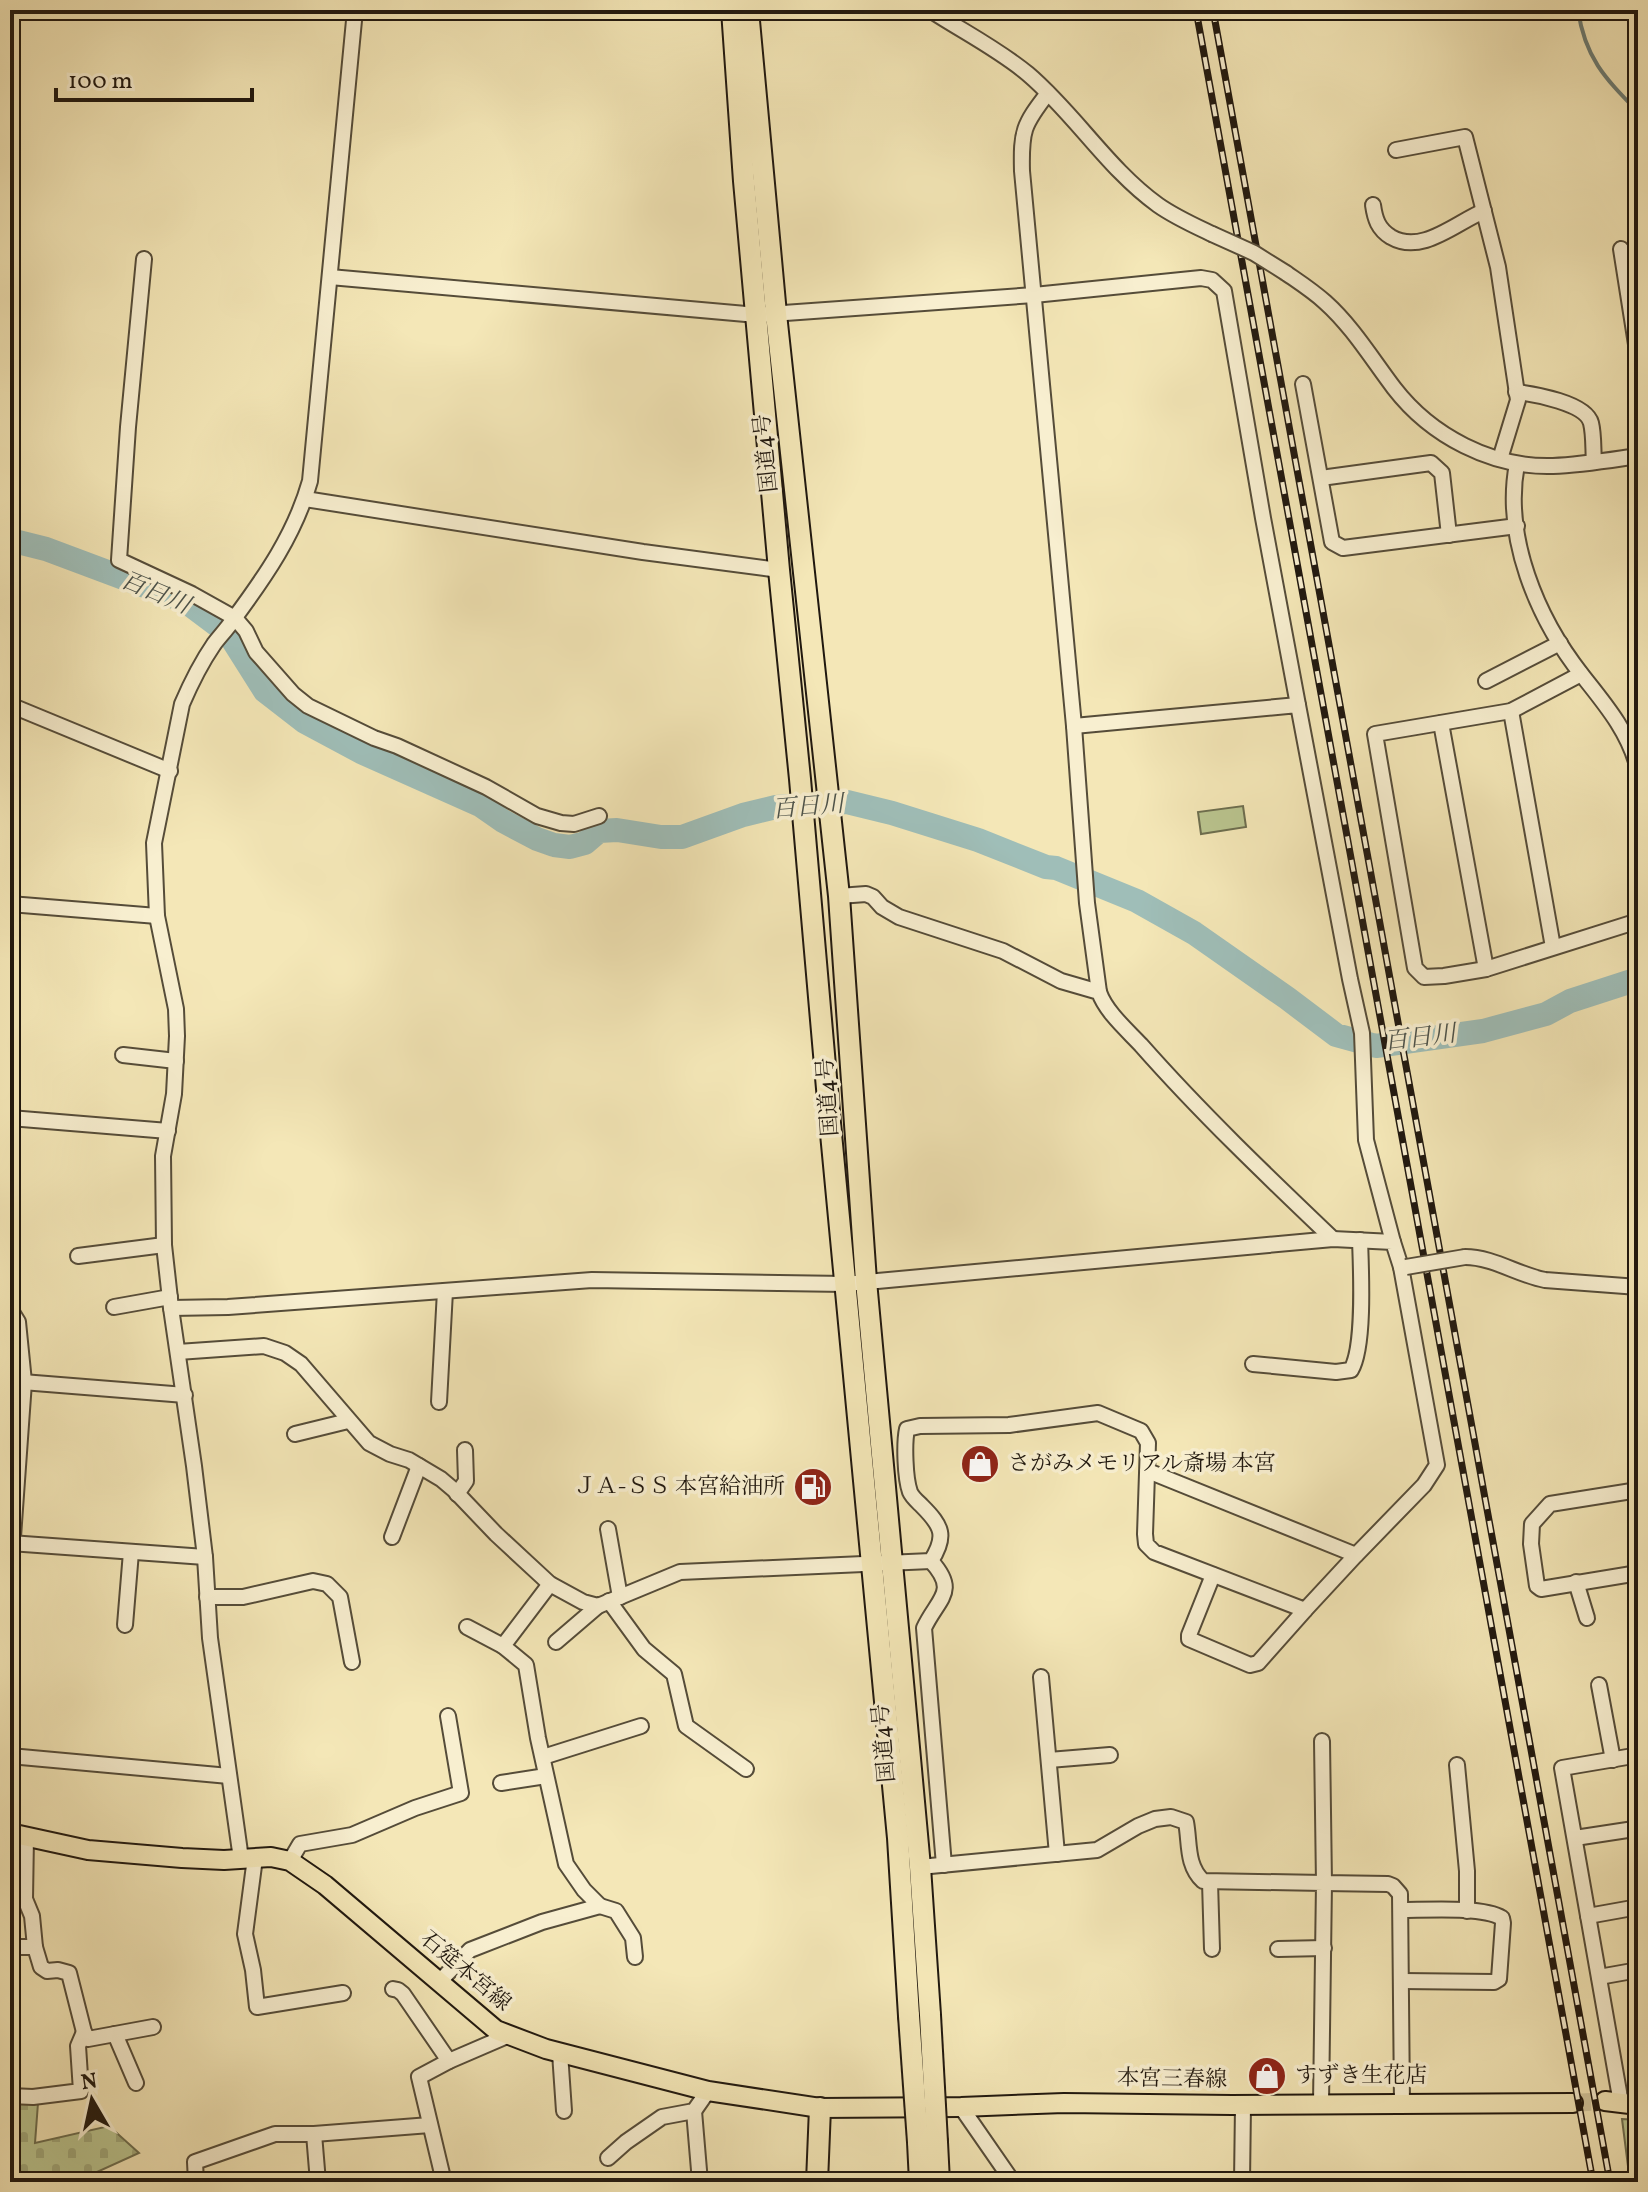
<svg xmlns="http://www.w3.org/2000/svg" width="1648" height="2192" viewBox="0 0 1648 2192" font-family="Vollkorn,'Noto Serif JP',serif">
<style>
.green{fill:#bac58f;stroke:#6d6e4f;stroke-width:2}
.cemetery{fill:url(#cemetery-stones);stroke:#6d6e4f;stroke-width:2}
.park{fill:url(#park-crowns);stroke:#6d6e4f;stroke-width:2}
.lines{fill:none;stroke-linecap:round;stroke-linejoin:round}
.stream{stroke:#6c7c74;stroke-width:4}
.river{stroke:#9fbeb8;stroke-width:24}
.major-tunnel{stroke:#d4c89e;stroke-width:18;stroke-dasharray:18 9;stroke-linecap:butt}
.minor-casing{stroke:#554c39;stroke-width:18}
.major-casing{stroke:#20180f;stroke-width:22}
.highway-casing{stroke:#20180f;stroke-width:24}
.minor{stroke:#f8efd0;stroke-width:14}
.major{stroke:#f4e7b7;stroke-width:18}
.highway{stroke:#f4e7b7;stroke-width:20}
.rail-casing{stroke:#20180f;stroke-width:7}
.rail{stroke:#f8efd0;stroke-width:4;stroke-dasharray:12;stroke-linecap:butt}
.minor-bridge-casing{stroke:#554c39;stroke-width:18;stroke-linecap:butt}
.highway-bridge-casing{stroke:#20180f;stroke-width:24;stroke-linecap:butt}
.minor-bridge{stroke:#f8efd0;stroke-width:14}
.highway-bridge{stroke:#f4e7b7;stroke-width:20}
.labels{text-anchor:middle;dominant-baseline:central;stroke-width:7;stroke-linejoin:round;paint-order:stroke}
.street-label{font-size:22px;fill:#20180f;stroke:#f8efd0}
.poi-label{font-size:22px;fill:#20180f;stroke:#f8efd0;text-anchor:start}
.water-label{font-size:24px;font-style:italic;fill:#4c524a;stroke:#f8efd0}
</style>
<defs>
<pattern id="cemetery-stones" width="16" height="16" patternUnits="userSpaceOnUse" patternTransform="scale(2)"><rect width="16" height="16" fill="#bac58f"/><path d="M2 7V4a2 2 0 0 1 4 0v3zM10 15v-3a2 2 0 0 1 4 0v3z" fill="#a0a87a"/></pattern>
<pattern id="park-crowns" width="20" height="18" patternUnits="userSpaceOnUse" patternTransform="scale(2)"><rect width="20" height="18" fill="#bac58f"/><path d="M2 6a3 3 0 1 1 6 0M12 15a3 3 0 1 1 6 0" fill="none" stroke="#a0a87a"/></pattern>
</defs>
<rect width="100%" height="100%" fill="#f4e7b7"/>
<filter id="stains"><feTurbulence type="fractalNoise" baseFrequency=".0025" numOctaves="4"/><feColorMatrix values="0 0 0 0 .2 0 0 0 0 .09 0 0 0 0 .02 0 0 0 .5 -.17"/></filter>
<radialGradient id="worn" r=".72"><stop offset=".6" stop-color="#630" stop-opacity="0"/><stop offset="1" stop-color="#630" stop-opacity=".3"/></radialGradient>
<path class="green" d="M1243,806l3,21 -45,7 -3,-22z"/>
<path class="cemetery" d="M10,2102l28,1 -3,40 74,-17 30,27 -64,29h-65z"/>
<path class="park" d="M1622,2119l16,1v62h-8z"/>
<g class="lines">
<path class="stream" d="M1578,10c7,48 27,68 60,102"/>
<path class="river" d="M10,540l36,9 139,52 44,33 36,57 40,31 56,30 119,53 23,16 34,18 17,6 16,2 15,-4 14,-12 18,-1 44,7h21l61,-22 33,-8 71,-5 45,11 86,27 68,27 10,1 81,33 57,32 93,65 49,37 40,11 107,-15 63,-17 24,-13 68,-22"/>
<path class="major-tunnel" d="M1573,2103l32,-2"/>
<g class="minor-casing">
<g id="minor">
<path d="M930,10c32,21 68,39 98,64 47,40 80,95 130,131 17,12 35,20 54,29"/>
<path d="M1048,93c-25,32 -27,38 -26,78l52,555 13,177 12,89"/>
<path d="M1396,150l69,-13 33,130 20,133 -18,59"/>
<path d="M1373,205c2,14 5,24 18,32 31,18 64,-14 93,-26"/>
<path d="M1621,249l17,108"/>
<path d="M144,259l-16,168 -9,133 73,34 43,24 11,13 10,21 37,42 15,12 66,32 23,8 89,41 51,29 24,7 13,1 25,-8"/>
<path d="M1286,273c13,9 27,18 39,29 27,24 47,57 69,86 37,48 98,80 159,78 28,-1 57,-6 85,-10"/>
<path d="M330,277l427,38 277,-20 167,-17 11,2 12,11 39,227 35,187"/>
<path d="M1303,384l29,158 11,6 174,-22"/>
<path d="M1516,392c18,2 70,11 75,31 3,12 2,27 3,39"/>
<path d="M1517,464c-14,73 20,154 65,211 23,29 47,57 56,94"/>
<path d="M1321,478l110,-15 11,10 7,62"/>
<path d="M305,499l338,53 136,18"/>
<path d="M1581,674l-70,37 -136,23 40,234 9,9 20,-1 42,-7 152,-48"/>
<path d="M1486,681l74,-38"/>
<path d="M10,705l160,66"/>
<path d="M1511,711l42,236"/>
<path d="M1441,723l45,246"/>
<path d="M1074,726l224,-21 52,274 12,54 4,107 27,102"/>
<path d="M839,896l27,-2 7,3 9,10 17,10 104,34 58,30 38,11c7,20 28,38 42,53 60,68 126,131 192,194"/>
<path d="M10,904l147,12"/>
<path d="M123,1055l53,6"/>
<path d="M10,1118l158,13"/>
<path d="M78,1256l86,-11"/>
<path d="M1465,1257c28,0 53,18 80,23l93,7"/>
<path d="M114,1307l56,-10"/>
<path d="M171,1308l57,-1 364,-27 253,4 488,-45 60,3 8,25h5"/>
<path d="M10,1309l8,13 6,60 -11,155 -3,9"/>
<path d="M178,1352l86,-6 21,7 16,11 68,79 21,11 19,6 32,19 13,11 42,44 54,50 33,18 15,4 82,-34 251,-11c16,-25 11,-35 -9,-55 -4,-4 -10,-9 -12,-14 -5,-14 -6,-49 -3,-63l13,-3 89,-1 89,-12 43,18 7,12 -3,91 1,10 8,8 151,58 51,-55 68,-70 13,-20 -36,-198"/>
<path d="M1253,1364l83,8 15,-2c14,-23 10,-101 9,-130"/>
<path d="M10,1381l175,14"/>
<path d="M439,1402l6,-111"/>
<path d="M295,1434l53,-13"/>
<path d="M1148,1471l208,84"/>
<path d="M1638,1490l-88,14 -18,20 -1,20 6,42 4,3 97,-16"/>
<path d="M457,1494l9,-13 -1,-31"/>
<path d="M608,1529l12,68"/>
<path d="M392,1537l27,-71"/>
<path d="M10,1543l195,14"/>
<path d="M931,1561c28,31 7,37 -7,67l20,237"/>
<path d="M1213,1575l-24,60v4l61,26 8,-2 47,-53"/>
<path d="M1576,1582l11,36"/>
<path d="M207,1597h36l70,-16 14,3 13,13 12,65"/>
<path d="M609,1601l35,48 30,25 12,52 60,43"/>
<path d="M125,1625l6,-73"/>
<path d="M467,1627l36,19"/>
<path d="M556,1642l42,-36"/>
<path d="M1041,1677l16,177"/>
<path d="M1599,1685l14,75"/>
<path d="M1322,1741l2,142 64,1 5,2 7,8 2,210"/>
<path d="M10,1756l219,20"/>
<path d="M543,1757l98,-31"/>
<path d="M1049,1760l61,-5"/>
<path d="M1457,1765l10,106v40"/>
<path d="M501,1783l45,-7"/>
<path d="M1575,1838l59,-9"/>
<path d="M255,1858l-10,76 8,36 4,37 86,-14"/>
<path d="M241,1859l-31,-221 -5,-81 -11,-91 -23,-158 -7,-63 -1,-89 11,-62 3,-58 -1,-27 -19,-93 -3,-73 28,-139c9,-21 19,-41 32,-60 6,-8 13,-15 19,-24 32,-43 62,-86 77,-139l45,-471"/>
<path d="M290,1861l10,-17 52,-9 63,-27 46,-15 -13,-77"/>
<path d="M920,1867l177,-17 41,-24 17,-7 16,-2 15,5c4,21 0,43 17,59l121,2 -3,221"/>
<path d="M1210,1882l2,67"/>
<path d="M600,1906l16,5 17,27 2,19"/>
<path d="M1401,1910c25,0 82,-4 101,8l1,5 -4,56 -5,3 -92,-1"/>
<path d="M1588,1916l50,-9"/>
<path d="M10,1947h25l-3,-31 -7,-17 1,-62"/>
<path d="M35,1947l6,20 6,4 11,-1 11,3 15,59 4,7 65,-12"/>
<path d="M1278,1949l46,-1"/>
<path d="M1599,1977l39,-7"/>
<path d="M440,1981l30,-31 72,-28 58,-16 -16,-16 -18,-26 -28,-126 -12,-73 -23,-19 47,-62"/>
<path d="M393,1989l5,1 5,4 46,67"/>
<path d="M115,2034l21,49"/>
<path d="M560,2053l4,58"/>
<path d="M10,2096l23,1 48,-6 -3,-45 6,-14"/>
<path d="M1621,2103l-59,-335 71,-12"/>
<path d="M961,2107l52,75"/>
<path d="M694,2111l6,71"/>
<path d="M314,2134l4,48"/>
<path d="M608,2158l18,-16 36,-25 32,-6 14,-20"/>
<path d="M196,2182l-1,-20 80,-28h39l116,-9"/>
<path d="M444,2182l-25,-105 30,-16 58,-25"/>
<path d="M1242,2182l1,-77"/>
</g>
</g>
<g class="major-casing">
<g id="major">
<path d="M10,1833l78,17 94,8 42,2 47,-3 19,4 35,24 171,145 50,19 162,42 112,17 141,-1 103,-4 168,2 341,-2"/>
<path d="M1605,2101l33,4"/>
</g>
</g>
<g class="highway-casing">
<g id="highway">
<path d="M732,10l12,171 35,389 21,209 30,344 68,715 11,178"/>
<path d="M748,10l28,304 63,582 27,385 54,586 10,148"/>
<path d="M918,2142l2,40"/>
<path d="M937,2142l2,40"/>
<path d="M817,2182l3,-74"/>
</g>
</g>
<use href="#minor" class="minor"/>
<use href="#major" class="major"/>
<use href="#highway" class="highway"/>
<g class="rail-casing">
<g id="rail">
<path d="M1196,10l397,2172"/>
<path d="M1213,10l397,2172"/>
</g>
</g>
<use href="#rail" class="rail"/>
<g class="minor-bridge-casing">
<g id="minor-bridge">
<path d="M1212,234l42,19 32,20"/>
<path d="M1406,1267l59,-10"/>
</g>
</g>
<g class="highway-bridge-casing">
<g id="highway-bridge">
<path d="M930,2015l7,127"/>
<path d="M909,2016l9,126"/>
</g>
</g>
<use href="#minor-bridge" class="minor-bridge"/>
<use href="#highway-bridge" class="highway-bridge"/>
</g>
<defs>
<g id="shop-disc" transform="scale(2)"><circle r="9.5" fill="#8f2418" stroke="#f8efd0"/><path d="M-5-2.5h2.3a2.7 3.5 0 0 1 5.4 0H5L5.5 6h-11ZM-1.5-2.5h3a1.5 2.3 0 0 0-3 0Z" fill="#fff"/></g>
<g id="fuel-disc" transform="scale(2)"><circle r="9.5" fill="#8f2418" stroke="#f8efd0"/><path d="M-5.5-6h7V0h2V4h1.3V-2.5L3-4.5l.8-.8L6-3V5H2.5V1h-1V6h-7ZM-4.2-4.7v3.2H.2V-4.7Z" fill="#fff"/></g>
</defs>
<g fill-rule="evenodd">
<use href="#shop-disc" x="980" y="1464"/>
<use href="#fuel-disc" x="813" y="1487"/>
<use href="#shop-disc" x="1267" y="2076"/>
</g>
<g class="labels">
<g class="street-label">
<text transform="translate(767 453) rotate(-96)">国道4号</text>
<text transform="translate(829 1097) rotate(-94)">国道4号</text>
<text transform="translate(885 1743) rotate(-95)">国道4号</text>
<text transform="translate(465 1972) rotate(40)">石筵本宮線</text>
<text transform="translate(1172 2080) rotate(1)">本宮三春線</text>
</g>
<g class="poi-label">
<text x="1008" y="1464">さがみメモリアル斎場 本宮</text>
<text x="785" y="1487" text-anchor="end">ＪＡ-ＳＳ 本宮給油所</text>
<text x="1295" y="2076">すずき生花店</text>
</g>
<g class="water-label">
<text transform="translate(155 594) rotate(23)">百日川</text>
<text transform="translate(808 808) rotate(-5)">百日川</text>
<text transform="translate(1420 1039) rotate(-7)">百日川</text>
</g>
</g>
<rect width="1648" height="2192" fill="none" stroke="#f4e7b7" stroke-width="40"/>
<rect x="12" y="12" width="1624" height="2168" fill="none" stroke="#20180f" stroke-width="4"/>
<rect x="20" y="20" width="1608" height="2152" fill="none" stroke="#20180f" stroke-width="2"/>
<g transform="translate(92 2100) rotate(351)" stroke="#f8efd0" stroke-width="6" paint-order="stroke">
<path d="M0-6L14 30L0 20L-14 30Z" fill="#20180f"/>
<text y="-12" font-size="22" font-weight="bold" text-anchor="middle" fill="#20180f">N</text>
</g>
<path d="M56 88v12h196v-12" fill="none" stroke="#20180f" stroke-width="4"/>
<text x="68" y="88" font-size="24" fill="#20180f" stroke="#f8efd0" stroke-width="6" paint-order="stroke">100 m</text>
<rect width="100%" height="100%" filter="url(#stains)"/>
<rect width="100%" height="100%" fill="url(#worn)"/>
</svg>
